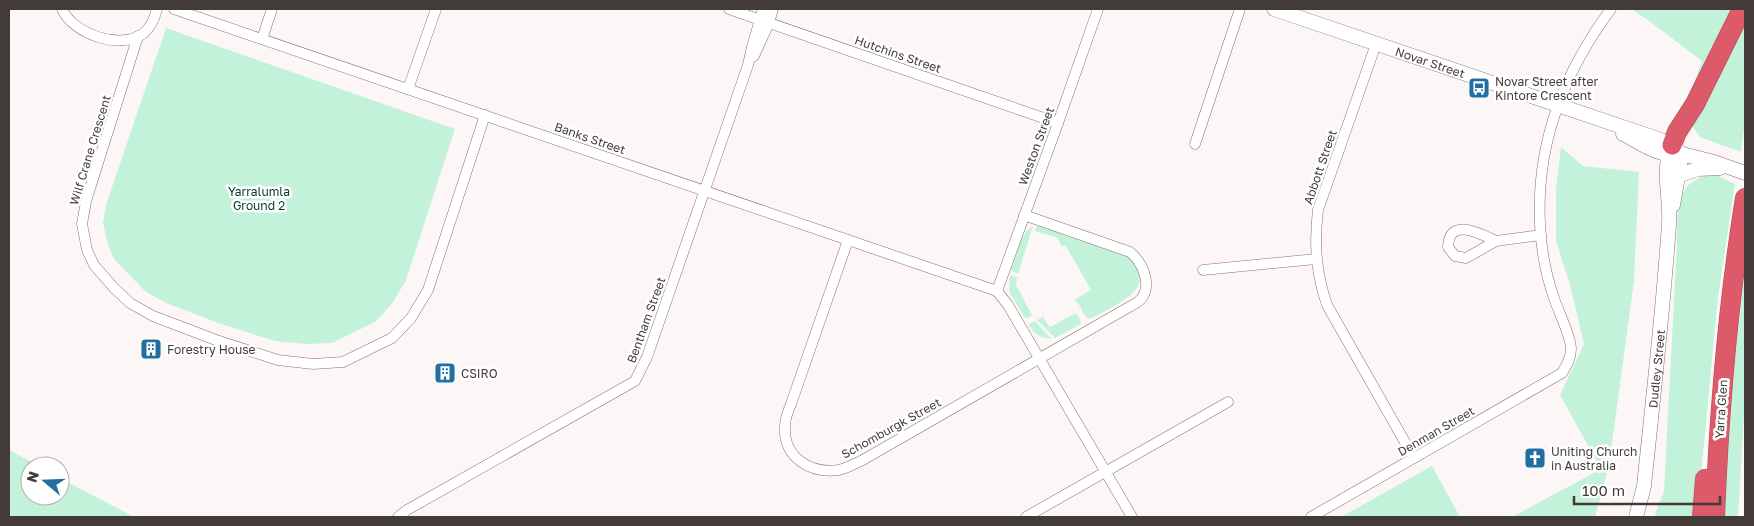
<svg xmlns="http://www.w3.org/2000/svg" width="1754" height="526" viewBox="0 0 1754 526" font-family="'Golos Text',sans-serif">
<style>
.green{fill:#c3f2da}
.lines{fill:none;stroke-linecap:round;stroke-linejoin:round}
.minor-casing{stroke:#85726b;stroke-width:11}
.secondary-casing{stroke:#85726b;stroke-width:15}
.motorway-casing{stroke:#a64f58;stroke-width:20}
.minor{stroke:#fff;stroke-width:10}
.secondary{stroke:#fff;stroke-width:14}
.motorway{stroke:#dc5a6a;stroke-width:19}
.labels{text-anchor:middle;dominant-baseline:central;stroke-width:5;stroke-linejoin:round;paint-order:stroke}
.street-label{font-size:12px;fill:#433b37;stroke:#fff}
.poi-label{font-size:12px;fill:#433b37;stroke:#fff;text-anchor:start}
.park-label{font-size:12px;fill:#053825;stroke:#fff}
</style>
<rect width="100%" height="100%" fill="#fcf7f6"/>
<g class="green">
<path d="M1631,9h114v113l-4,30 -41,-15 -17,-24 19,-52 -54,-41z"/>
<path d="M166,28l289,101 -49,151 -14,24 -17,18 -43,21 -27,1 -30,-3 -54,-17 -55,-21 -20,-11 -32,-33 -7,-17 -4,-20 4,-20z"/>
<path d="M1561,147l22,19 56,6 -5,109 -25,184 -14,52h-83l89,-48 -41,-74 24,-51 -14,-59 -14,-44v-52z"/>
<path d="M1714,174l21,10 -17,113 -21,220h-43l10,-26 13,-249c1,-32 -3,-62 37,-68z"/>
<path d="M1033,226l-15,48 -7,-4c5,-15 8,-35 22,-44z"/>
<path d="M1037,226h5l85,29c6,4 8,9 11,16 12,22 -33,39 -48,48 -9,-3 -7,-14 -16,-19l17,-10 -25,-44h-5l-3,-8 -23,-7z"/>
<path d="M1745,269v131l-7,117h-15l7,-111z"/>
<path d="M1010,275l7,2 -1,8 16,30 -4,3 -4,-1 -15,-26z"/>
<path d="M1076,313l4,6 1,5 -26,14 -18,-18 6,-3 7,10z"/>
<path d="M1035,321l16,17 1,1c-10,-1 -20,-4 -23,-15z"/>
<path d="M9,450l30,16h-9v30h30v-18l74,39h-125z"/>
<path d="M1432,466l28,51h-119z"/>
</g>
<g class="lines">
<g class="minor-casing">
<g id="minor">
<path d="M62,9c11,25 59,42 82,24 7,-6 11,-16 13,-24"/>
<path d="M174,9l823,282"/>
<path d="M729,9l329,114"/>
<path d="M138,36l-52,165 -4,23 5,26 7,15 20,23 16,15 23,13 63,24 62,20 35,4 30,-2 49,-24 19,-20 17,-28 57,-175"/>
<path d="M262,39l10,-30"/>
<path d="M1376,44l-58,166c-4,34 -2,63 9,95l87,153"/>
<path d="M754,56l15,-33 4,-14"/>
<path d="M408,89l28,-80"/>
<path d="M1195,144l45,-135"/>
<path d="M848,240l-57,164c-3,7 -6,14 -6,22 -2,32 26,48 54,44 8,-2 15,-6 22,-9l268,-154c4,-2 10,-5 13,-9 10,-15 0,-36 -12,-46l-106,-37"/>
<path d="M1496,241c-15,-7 -47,-25 -48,6l7,9 11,2 30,-17 45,-6"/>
<path d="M1203,270l113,-11"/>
<path d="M997,291l61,-168 40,-114"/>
<path d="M997,291l11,14 124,212"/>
<path d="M398,517l9,-7 228,-129 12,-24 101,-292 4,-18 11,-38"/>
<path d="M1026,517l202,-115"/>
<path d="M1311,517l251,-144c5,-8 9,-15 9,-24 0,-13 -13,-38 -17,-51 -8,-23 -13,-49 -14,-74 -4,-80 24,-152 71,-215"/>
</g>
</g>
<g class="secondary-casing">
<g id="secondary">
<path id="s1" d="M1274,9l387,131 11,5 10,9 32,8 31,11"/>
<path d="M1623,134c17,8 33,22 53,20"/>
<path d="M1680,175l18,-6 22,-1"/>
<path d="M1673,205l9,-51"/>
<path id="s2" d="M1636,517l8,-31c9,-87 19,-174 25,-262 2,-25 -8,-54 3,-79"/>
</g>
</g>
<g class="motorway-casing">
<g id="motorway">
<path d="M1672,145l5,-13 18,-28 47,-95"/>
<path d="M1702,517l3,-38"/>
<path d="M1715,517c4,-107 13,-213 30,-319"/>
</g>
</g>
<use href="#minor" class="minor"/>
<use href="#secondary" class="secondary"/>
<use href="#motorway" class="motorway"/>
</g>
<defs>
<g id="bus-square" transform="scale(1.125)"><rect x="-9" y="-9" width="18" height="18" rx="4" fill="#216ea0" stroke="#fff"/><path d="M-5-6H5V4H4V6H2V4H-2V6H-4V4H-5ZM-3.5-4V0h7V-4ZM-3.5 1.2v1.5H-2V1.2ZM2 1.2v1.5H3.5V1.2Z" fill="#fff"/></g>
<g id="building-square" transform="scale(1.125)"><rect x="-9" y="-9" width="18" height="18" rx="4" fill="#216ea0" stroke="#fff"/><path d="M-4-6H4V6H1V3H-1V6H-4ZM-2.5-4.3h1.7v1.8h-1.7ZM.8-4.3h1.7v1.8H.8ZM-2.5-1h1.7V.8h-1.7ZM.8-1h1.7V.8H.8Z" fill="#fff"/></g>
<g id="church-square" transform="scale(1.125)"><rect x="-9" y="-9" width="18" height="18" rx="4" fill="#216ea0" stroke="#fff"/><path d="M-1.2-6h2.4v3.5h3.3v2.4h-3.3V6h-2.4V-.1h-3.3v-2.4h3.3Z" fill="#fff"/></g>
</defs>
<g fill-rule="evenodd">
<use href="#bus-square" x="1479" y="88"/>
<use href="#building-square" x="151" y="349"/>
<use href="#building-square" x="445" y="373"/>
<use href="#church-square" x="1535" y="458"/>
</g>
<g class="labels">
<g class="street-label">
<text transform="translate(898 54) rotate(19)">Hutchins Street</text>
<text stroke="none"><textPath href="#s1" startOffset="165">Novar Street</textPath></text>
<text transform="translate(590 138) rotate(19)">Banks Street</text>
<text transform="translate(1036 146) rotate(-70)">Weston Street</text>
<text transform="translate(90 150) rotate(-73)">Wilf Crane Crescent</text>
<text transform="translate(1320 167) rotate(-71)">Abbott Street</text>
<text transform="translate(646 320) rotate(-70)">Bentham Street</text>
<text stroke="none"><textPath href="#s2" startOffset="150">Dudley Street</textPath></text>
<text transform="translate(1721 409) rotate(-86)">Yarra Glen</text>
<text transform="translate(891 428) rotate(-29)">Schomburgk Street</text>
<text transform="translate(1436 431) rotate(-30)">Denman Street</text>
</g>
<g class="poi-label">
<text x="1495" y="81">Novar Street after<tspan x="1495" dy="14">Kintore Crescent</tspan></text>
<text x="167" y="349">Forestry House</text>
<text x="461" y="373">CSIRO</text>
<text x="1551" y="451">Uniting Church<tspan x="1551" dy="14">in Australia</tspan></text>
</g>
<g class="park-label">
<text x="259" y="191">Yarralumla<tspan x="259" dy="14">Ground 2</tspan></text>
</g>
</g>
<rect width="1754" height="526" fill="none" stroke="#433b37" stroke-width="20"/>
<g transform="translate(45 481) rotate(289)"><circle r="24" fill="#ffffff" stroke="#b4b1af"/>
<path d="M0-4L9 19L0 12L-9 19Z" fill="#216ea0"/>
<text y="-8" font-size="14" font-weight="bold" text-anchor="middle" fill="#433b37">N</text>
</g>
<path d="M1574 496v8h146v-8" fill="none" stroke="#433b37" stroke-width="2.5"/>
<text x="1582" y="496" font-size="15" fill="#433b37" stroke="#ffffff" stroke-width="4" paint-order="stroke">100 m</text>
</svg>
